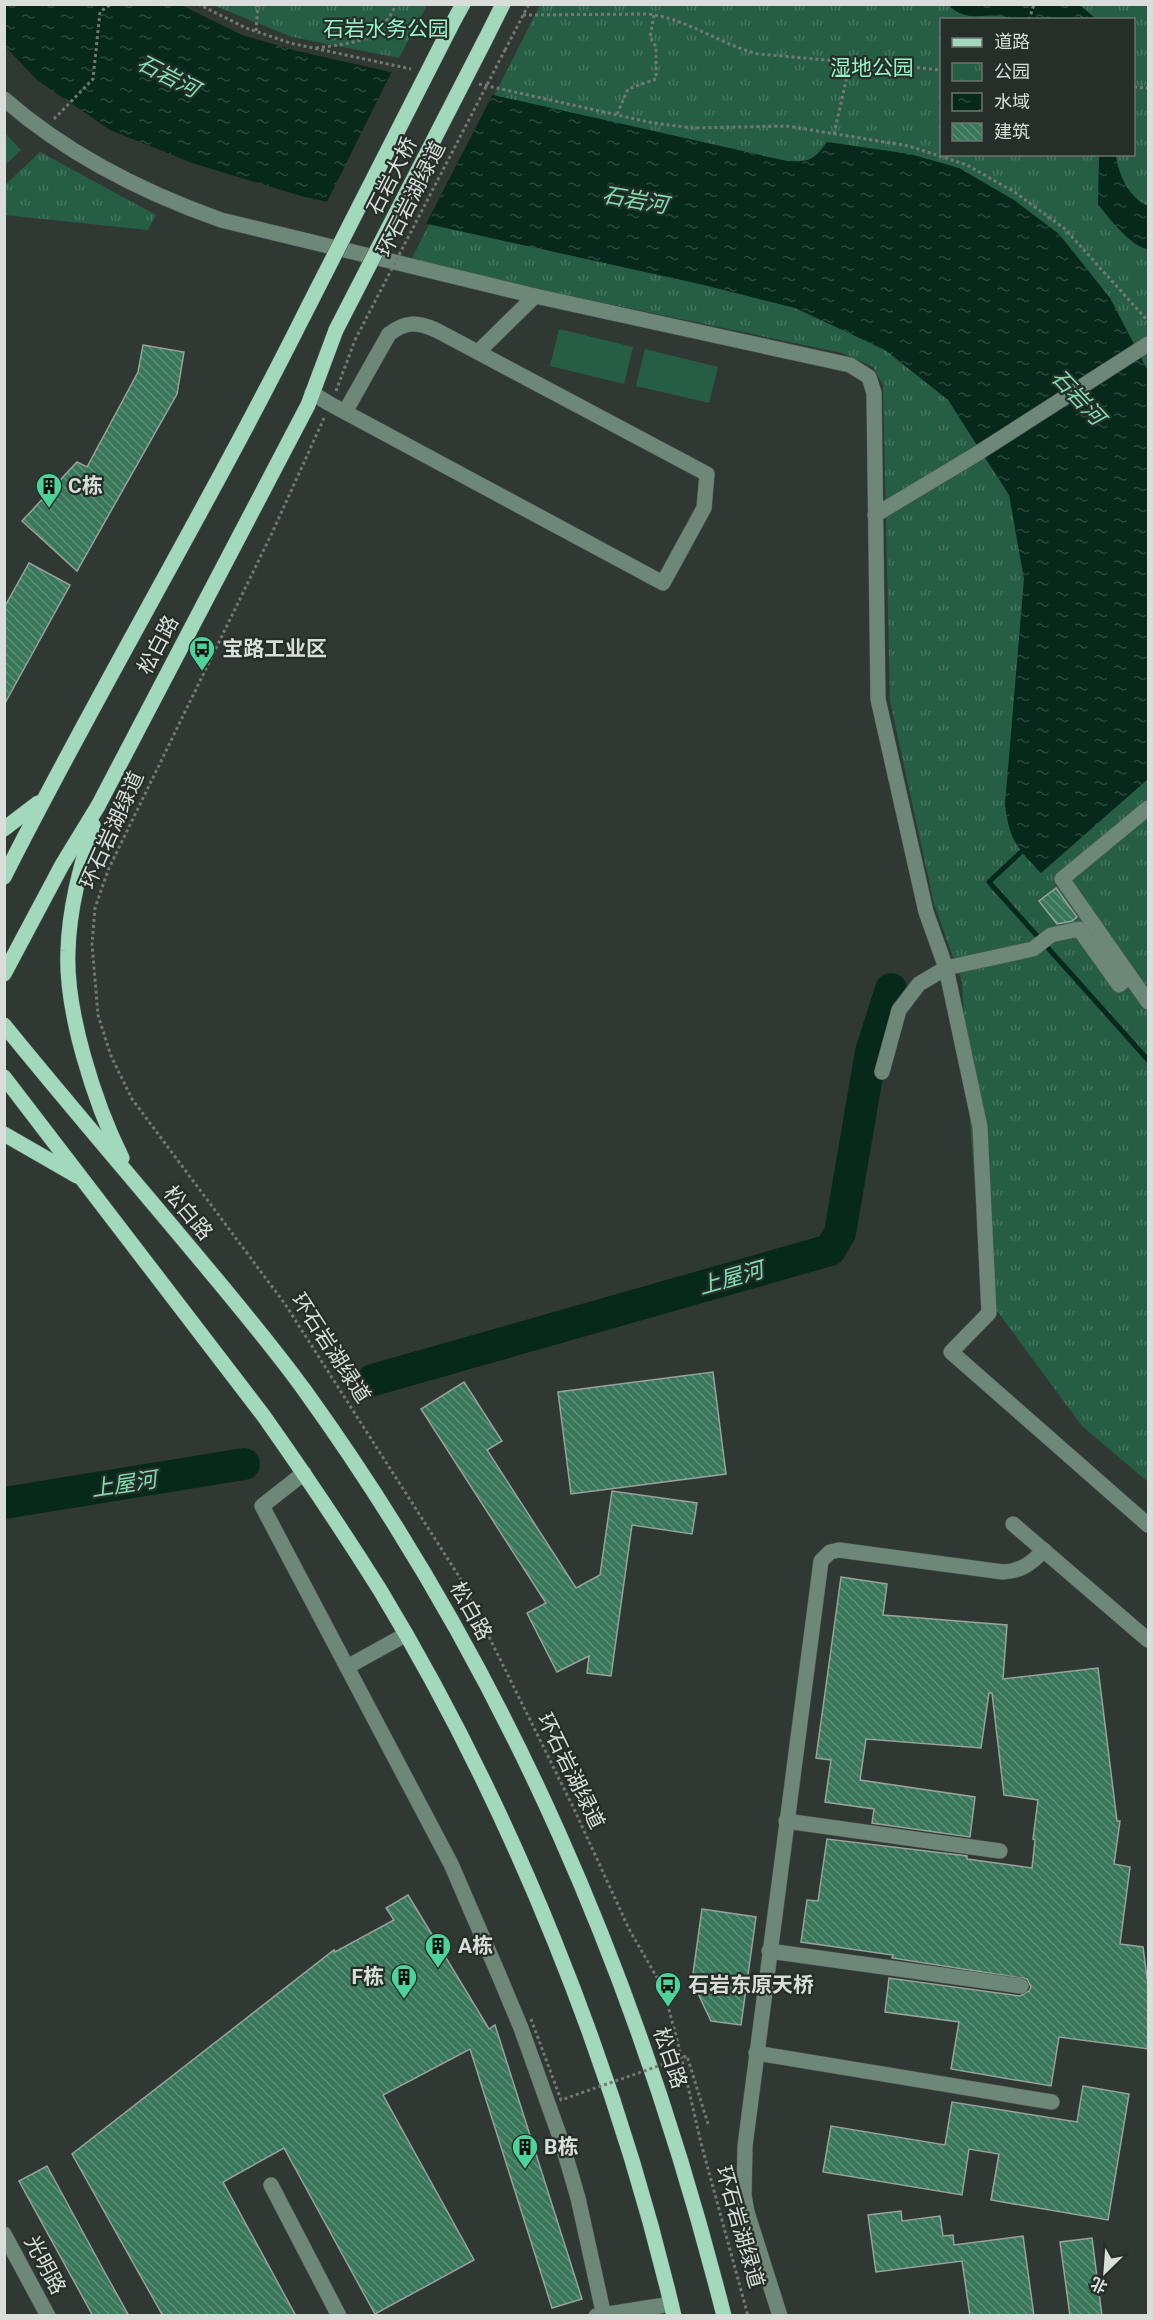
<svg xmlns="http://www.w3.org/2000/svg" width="1153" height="2320" viewBox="0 0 1153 2320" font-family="Roboto,'Noto Sans SC',sans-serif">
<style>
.grass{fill:#265e45}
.park{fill:url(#park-tufts);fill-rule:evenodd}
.water{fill:url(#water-ripples)}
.pier{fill:#303833}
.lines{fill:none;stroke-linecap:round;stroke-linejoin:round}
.stream{stroke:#07291b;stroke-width:5}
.river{stroke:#07291b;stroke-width:32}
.building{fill:url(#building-back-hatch);stroke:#99a29d;stroke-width:1.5}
.minor-casing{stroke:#4e5651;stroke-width:16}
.major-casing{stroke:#4e5651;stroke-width:16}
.path{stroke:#727974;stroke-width:3;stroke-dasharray:3 3;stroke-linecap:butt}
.minor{stroke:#6d8779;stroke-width:15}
.major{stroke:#a2d8bc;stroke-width:15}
.major-bridge-casing{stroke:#4e5651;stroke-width:16;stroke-linecap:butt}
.path-bridge{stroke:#727974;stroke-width:3;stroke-dasharray:3 3;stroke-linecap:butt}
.major-bridge{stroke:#a2d8bc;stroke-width:15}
.labels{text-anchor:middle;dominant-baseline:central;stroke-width:4.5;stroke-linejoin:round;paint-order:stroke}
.park-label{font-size:21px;fill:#96f4c6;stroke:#262e29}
.street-label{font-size:21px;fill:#d9dedb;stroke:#262e29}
.poi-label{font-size:21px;font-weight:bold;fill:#d9dedb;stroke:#262e29;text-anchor:start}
.water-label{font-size:22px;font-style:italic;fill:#81deb1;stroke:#262e29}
</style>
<defs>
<pattern id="park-tufts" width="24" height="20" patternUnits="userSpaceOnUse" patternTransform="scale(1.5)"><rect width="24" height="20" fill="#265e45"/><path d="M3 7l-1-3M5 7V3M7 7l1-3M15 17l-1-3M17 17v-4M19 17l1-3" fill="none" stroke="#45755f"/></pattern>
<pattern id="water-ripples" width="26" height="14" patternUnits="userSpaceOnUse" patternTransform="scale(1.5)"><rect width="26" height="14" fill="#07291b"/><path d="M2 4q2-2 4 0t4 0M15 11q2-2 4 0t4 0" fill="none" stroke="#2b483c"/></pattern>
<pattern id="building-back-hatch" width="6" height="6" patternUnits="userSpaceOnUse" patternTransform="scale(1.5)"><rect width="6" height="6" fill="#38775a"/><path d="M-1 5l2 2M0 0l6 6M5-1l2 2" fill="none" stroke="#5e9079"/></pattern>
</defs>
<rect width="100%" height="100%" fill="#303833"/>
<g class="grass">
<path d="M5,133l16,17 -16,15z"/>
<path d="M559,329l74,18 -9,37 -74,-18z"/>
<path d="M645,349l73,18 -9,36 -73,-17z"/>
</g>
<g class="park">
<path d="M213,5l214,-1v1l-28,53 -107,-21z"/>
<path d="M540,5h608v1477l-66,-56 -99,-134 -13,-170 -8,-140 -28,-78 -44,-203 -7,-316 -10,-18 -31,-14 -432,-91zM942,20h192v134h-192z"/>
<path d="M40,152l116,63 -8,15 -143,-15v-30z"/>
</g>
<g class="water">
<path d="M5,5h176l61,30 55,16 490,110c23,1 27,-1 40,-19l83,12 49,14 55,32 45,34 51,64 38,73v408l-107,94c-24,-25 -32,-33 -36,-69l19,-225 -15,-84 -61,-95 -63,-50 -90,-42 -91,-23 -403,-89 -109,-33 -82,-33 -73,-50 -32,-34z"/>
<path d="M948,5h132l16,14 -85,1c-18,-12 -40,7 -63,-15z"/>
<path d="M1099,155h17c2,19 13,43 32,51v43c-16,-1 -40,-32 -50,-45z"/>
</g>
<path class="pier" d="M393,69l101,23 -69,134 -99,-22z"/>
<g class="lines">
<path class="stream" d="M1021,852l-32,30 159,178"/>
<g class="river">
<path d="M373,1380l457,-130 10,-17 31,-181 20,-63"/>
<path d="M4,1503l240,-39"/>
</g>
</g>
<g class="building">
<path d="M143,345l41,7 -7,42 -100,177 -55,-50 55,-59 10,5 51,-95z"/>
<path d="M29,563l41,22 -66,120v-97z"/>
<path d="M1056,888l21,29 -5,4 -15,3 -18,-23z"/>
<path d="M713,1372l13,102 -155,20 -13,-102z"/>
<path d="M464,1382l38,59 -15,9 89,138 24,-13 12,-84 85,12 -5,31 -60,-9 -21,151 -24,-3 2,-17 -32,16 -30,-59 19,-10 -125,-194z"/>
<path d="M841,1577l46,7 -4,31 124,10 -4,54 95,-11 19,153h3l-6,43 16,3 -10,77 23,3 6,46v56l-90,-12 -8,49 -100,-17 8,-47 -74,-10 4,-34 131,18 9,-5 2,-4 -4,-8 -135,-21 1,-3 -92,-13 6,-42 11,1 9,-62 140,17v3l65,9 3,-28 -2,-1 5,-39 -34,-5 -12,-102h-3l-8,55 -115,-9 -6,41 115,17 -5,40 -98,-14 2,-14 -49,-7 6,-42 -15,-2z"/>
<path d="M408,1895l81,134 6,-4 87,274 -30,9 -82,-259 -87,46 91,165 -99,54 -91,-166 -61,34 73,134h-133l-91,-162 262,-204 1,2 59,-32 -8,-12z"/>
<path d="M702,1909l54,8 -15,108 -30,-4 -19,-40z"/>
<path d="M1083,2086l46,8 -21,126 -117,-20 8,-46 -30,-5 -7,46 -139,-23 8,-46 114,19 7,-43 125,20z"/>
<path d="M47,2166l57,105 25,45h-36l-74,-135z"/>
<path d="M901,2211l1,10 38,-5 3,20 10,-1 1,10 69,-9 11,80h-64l-8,-55 -86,11 -8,-57z"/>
<path d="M1092,2238l10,78h-32l-10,-74z"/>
</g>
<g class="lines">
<g class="minor-casing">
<g id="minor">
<path d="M4,99c64,56 138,93 217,121l314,76 315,69 19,12 5,16 4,306 48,213 20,56 34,159 9,186 -38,39 197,173"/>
<path d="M478,352l57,-56"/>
<path d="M312,393l18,11 333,179 41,-75 3,-34 -271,-144c-19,-8 -30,-9 -47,4l-44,78"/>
<path d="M875,515l100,-60 173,-111"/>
<path d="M1148,808l-86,71 86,123"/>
<path d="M882,1072l17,-62 20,-26 27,-16 87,-19 18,-14 28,-6 40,56 11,-9"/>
<path d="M304,1473l-42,33 189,358 47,109 23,55 40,112 17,58 26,118"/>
<path d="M1013,1524l135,116"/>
<path d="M347,1667l58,-32"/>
<path d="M786,1821l214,30"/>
<path d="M769,1951l252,35"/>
<path d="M756,2053l296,49"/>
<path d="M271,2185l68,131"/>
<path d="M4,2234l44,82"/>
<path d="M596,2316l75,-12"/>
<path d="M780,2316l-33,-104 -3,-17 1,-49 76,-585 9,-9 9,-2 164,22c18,-1 28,-8 41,-22"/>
</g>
</g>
<g class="major-casing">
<g id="major">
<path d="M452,24l11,-20"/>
<path d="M485,40l18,-36"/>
<path d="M93,825c-12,41 -24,83 -25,126 -3,60 27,153 54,207"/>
<path d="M4,829l34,-26"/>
<path d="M4,877c96,-190 205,-372 300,-562"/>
<path d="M4,974l58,-109 36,-59 210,-401 28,-75"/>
<path d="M4,1025c60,74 122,146 183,219 40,48 81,96 118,147 203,282 334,589 419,925"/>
<path d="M4,1077l259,338c41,58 80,116 117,175 132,218 236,478 294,726"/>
<path d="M4,1134l73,42"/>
</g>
</g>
<g class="path">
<path d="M198,4l48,24 44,15 121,26"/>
<path d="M523,15l125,-1c40,5 71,30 110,40l184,16"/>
<path d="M1029,20l5,-16"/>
<path d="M256,31l2,-27"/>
<path d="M316,48c36,-5 64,-5 80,-44"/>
<path d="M505,50l24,-46"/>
<path d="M479,84l174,39 40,5 94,-2 122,20 58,19 49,28 49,36 83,92"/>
<path d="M1134,87l14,1"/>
<path d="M617,114l11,-25 28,-10v-32l-6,-10 4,-22"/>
<path d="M54,119l39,-40 7,-67 11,-8"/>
<path d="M834,134l16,-71"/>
<path d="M336,391l19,-51"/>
<path d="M324,418l-51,113 -164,337 -14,40 -3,36 6,71 13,41 21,43 153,205 175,274 115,233 54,118 34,59 15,55 23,100 47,173"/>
</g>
<use href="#minor" class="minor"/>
<use href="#major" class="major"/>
<g class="major-bridge-casing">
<g id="major-bridge">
<path d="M304,315l148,-291"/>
<path d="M336,330l149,-290"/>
</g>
</g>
<g class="path-bridge">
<path d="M355,340l150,-290"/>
<path d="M531,2019l30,81 126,-44 22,71"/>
</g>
<use href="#major-bridge" class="major-bridge"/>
</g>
<defs>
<g id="building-pin" transform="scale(1.35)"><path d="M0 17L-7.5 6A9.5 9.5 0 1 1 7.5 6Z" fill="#4dd39a" stroke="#262e29"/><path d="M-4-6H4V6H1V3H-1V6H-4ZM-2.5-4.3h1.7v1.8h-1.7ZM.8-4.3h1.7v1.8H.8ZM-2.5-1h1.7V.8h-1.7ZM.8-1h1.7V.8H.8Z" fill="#111"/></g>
<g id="bus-pin" transform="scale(1.35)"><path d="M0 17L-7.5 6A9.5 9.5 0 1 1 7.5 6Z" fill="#4dd39a" stroke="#262e29"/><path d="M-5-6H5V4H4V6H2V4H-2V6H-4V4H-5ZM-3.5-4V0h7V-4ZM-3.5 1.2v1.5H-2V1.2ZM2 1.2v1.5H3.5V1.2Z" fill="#111"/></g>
</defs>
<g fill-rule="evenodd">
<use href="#building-pin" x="49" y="486"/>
<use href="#bus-pin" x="202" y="649"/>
<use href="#building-pin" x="438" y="1946"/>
<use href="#building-pin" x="404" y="1977"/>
<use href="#bus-pin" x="668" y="1985"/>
<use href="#building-pin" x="525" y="2147"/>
</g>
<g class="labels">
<g class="park-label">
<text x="386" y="29">石岩水务公园</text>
<text x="872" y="68">湿地公园</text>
</g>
<g class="street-label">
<text transform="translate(392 176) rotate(-63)">石岩大桥</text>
<text transform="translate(411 199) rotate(-63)">环石岩湖绿道</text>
<text transform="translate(158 645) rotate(-62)">松白路</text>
<text transform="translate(112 830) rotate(-66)">环石岩湖绿道</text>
<text transform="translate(188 1213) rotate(50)">松白路</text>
<text transform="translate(331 1348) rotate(57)">环石岩湖绿道</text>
<text transform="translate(471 1611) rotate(61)">松白路</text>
<text transform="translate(571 1771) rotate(64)">环石岩湖绿道</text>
<text transform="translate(670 2058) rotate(71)">松白路</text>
<text transform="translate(740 2227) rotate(74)">环石岩湖绿道</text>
<text transform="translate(45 2265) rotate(62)">光明路</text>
</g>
<g class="poi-label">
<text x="68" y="486">C栋</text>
<text x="222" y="649">宝路工业区</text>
<text x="458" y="1946">A栋</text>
<text x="384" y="1977" text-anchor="end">F栋</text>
<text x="688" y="1985">石岩东原天桥</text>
<text x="544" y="2147">B栋</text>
</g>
<g class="water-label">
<text transform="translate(168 76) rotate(27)">石岩河</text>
<text transform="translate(635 200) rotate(10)">石岩河</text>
<text transform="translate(1078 397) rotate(47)">石岩河</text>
<text transform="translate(731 1278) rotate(-16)">上屋河</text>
<text transform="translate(124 1484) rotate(-9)">上屋河</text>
</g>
</g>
<rect width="1153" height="2320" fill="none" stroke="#d9dedb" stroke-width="12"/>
<rect x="940" y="18" width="195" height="138" fill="#262e29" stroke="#6e7470" stroke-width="1.5"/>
<rect x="952" y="38" width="30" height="9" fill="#a2d8bc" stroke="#6e7470" stroke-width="1.5"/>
<text x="994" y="48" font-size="18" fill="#d9dedb">道路</text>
<rect x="952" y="63" width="30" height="18" fill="url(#park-tufts)" stroke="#6e7470" stroke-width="1.5"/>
<text x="994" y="78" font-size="18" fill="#d9dedb">公园</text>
<rect x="952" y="93" width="30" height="18" fill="url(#water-ripples)" stroke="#6e7470" stroke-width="1.5"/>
<text x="994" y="108" font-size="18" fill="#d9dedb">水域</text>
<rect x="952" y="123" width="30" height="18" fill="url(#building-back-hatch)" stroke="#6e7470" stroke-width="1.5"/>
<text x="994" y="138" font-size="18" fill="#d9dedb">建筑</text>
<g transform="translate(1105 2272) rotate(205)" stroke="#262e29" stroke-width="4.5" paint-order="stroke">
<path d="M0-4.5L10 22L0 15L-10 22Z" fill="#d9dedb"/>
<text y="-9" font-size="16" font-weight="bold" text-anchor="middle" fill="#d9dedb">北</text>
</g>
</svg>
